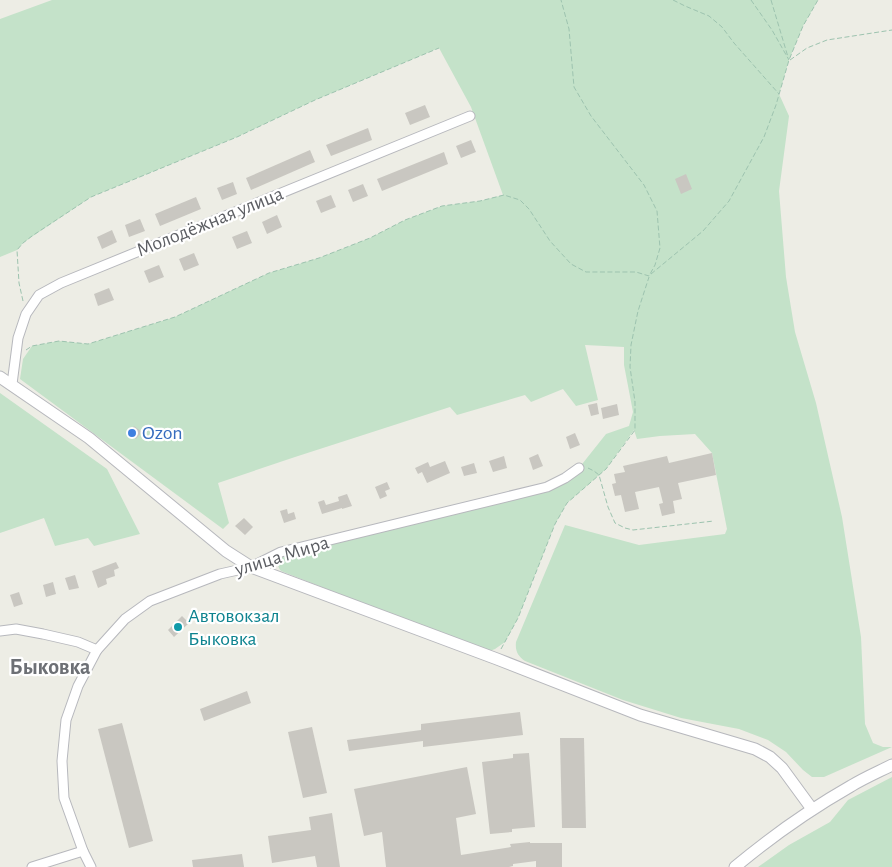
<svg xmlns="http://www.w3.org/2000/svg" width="892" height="867" viewBox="0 0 892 867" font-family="'Alegreya Sans',sans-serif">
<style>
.green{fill:#c4e2c9}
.building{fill:#c9c7c1}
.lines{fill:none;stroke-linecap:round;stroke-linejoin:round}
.minor-casing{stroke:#b7b8bd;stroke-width:11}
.tertiary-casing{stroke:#b7b8bd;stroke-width:13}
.path{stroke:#9dc3af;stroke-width:1;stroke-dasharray:5 2.5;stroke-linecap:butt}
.minor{stroke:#fff;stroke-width:9}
.tertiary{stroke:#fff;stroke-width:11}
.shop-dot{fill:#3f7fe0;stroke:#fff;stroke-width:2}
.culture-dot{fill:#0f9aa8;stroke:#fff;stroke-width:2}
.labels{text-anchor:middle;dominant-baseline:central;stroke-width:4.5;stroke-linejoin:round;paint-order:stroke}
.street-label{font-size:20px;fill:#5c5e63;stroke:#fff}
.shop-label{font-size:20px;fill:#366cbe;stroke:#fff;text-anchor:start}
.culture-label{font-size:20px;fill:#0d838f;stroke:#fff;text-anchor:start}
.quarter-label{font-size:22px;font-weight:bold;fill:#6d7075;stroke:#fff}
</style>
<rect width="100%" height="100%" fill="#edede5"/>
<g class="green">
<path d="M52,0h766l-15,26 -14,34 -10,34 10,22 -10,75 7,86 9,55 21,71 26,114 19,120 4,87 8,19 10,4h9l-68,30h-12l-9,-7 -17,-18 -18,-12 -29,-11 -58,-11 -58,-18 -98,-39c-7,-5 -10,-10 -9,-19l49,-117 74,20 86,-11 2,-5 -15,-76 -17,-19 -35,2 -23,3 -3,-9 -28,39 -39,34 -12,21 -37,94 -13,24 -10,7 -8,3 -206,-81c-5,-6 -4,-11 3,-15l263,-69 32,-19 27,-34 23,-8 4,-14 -9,-47v-18l-39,-2 13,55 -22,6 -13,-17 -32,13 -6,-7 -68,20 -7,-8 -155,50 -77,26 11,40 -6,6 -203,-150 3,-20 9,-13 27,-5 29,3 87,-27 94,-44 50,-15 51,-20 35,-18 37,-14 38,-5 23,-6 -32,-88 -32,-59 -124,52 -78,37 -146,60 -58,39 -10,7 -6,7 -17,7v-238z"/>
<path d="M0,393l107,76 33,65 -46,12 -6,-8 -33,8 -11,-28 -44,15z"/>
<path d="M892,777v90h-134l31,-22 41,-23 18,-22z"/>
</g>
<g class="building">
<path d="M425,105l5,12 -20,8 -5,-12z"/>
<path d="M368,128l4,12 -41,16 -5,-11z"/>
<path d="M471,140l5,12 -15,6 -5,-12z"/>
<path d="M310,150l5,12 -64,28 -5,-12z"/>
<path d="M444,152l4,12 -66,27 -5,-12z"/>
<path d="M686,174l6,15 -11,5 -6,-15z"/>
<path d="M233,182l4,12 -15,6 -5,-12z"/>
<path d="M363,184l5,12 -15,6 -5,-12z"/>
<path d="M331,195l5,12 -15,6 -5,-12z"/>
<path d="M196,197l5,12 -41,17 -5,-12z"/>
<path d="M277,215l5,12 -15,7 -5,-12z"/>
<path d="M140,219l5,12 -16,6 -4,-12z"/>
<path d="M112,230l5,12 -15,7 -5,-12z"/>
<path d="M247,231l5,12 -15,6 -5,-12z"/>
<path d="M194,253l5,12 -15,6 -5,-12z"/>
<path d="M159,265l5,12 -15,6 -5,-12z"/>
<path d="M109,288l5,12 -16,6 -4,-12z"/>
<path d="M597,403l2,11 -8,2 -3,-11z"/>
<path d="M617,404l2,11 -16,4 -2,-11z"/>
<path d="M134,426l8,6 -6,7 -7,-6z"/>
<path d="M575,433l5,12 -10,4 -4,-12z"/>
<path d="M712,453l4,22 -38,8 4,16 -9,2 2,12 -13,3 -3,-12 4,-1 -4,-16 -24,5 4,17 -14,3 -4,-17 -6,1 -3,-12 4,-1 -2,-9 11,-2 -2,-6 44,-10 2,7z"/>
<path d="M538,454l5,12 -10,4 -4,-12z"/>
<path d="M504,456l3,12 -14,4 -4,-11z"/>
<path d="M445,461l5,12 -23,10 -5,-11 -4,2 -3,-6 13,-6 2,5z"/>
<path d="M474,463l3,10 -13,3 -3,-9z"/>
<path d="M387,482l3,7 -5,2 2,5 -7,3 -5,-12z"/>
<path d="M347,494l5,12 -10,3v-1l-20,6 -4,-12 6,-2 2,5 13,-4 -1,-4z"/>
<path d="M287,509l1,5 6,-2 2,7 -12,4 -4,-12z"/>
<path d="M244,518l9,9 -8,8 -10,-9z"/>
<path d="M116,562l3,6 -5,2 1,6 -9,3 1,5 -9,4 -6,-17z"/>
<path d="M75,575l4,13 -10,2 -4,-12z"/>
<path d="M53,582l3,12 -10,3 -3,-12z"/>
<path d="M19,592l4,12 -9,3 -4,-12z"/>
<path d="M182,616l7,7 -15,14 -6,-7z"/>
<path d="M247,691l4,12 -47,18 -4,-12z"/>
<path d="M520,712l3,23 -100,12v-6l-74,10 -2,-11 74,-10v-6z"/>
<path d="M122,723l31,118 -24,7 -31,-119z"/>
<path d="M312,727l15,66 -24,5 -15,-66z"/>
<path d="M560,738h24l2,90h-24z"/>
<path d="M529,753l6,74 -23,2v3l-22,2 -8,-72 31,-4v-4z"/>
<path d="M467,767l9,47 -20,4 5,37 50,-8 -1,-3 20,-2v1h32v24h-26v-6l-23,3v2l-4,1h-123l-4,-35 -18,4 -10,-47z"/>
<path d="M332,813l8,54h-23l-2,-11 -43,7 -4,-27 43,-6 -2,-13z"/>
<path d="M242,854l2,13h-51l-1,-7z"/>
</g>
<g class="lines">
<g class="minor-casing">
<g id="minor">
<path d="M12,384l6,-46 8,-24 13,-19 22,-12 409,-167"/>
<path d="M0,631l16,-2 27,5 35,8 19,8"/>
<path d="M32,867l51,-16"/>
<path d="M91,867l-8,-16 -19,-53 -2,-37 4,-41 12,-34 19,-36 28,-31 25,-18 70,-27 31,-7 30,-15 266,-65 18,-9 14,-10"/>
</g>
</g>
<g class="tertiary-casing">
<g id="tertiary">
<path d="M0,377l89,61 137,113 25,16 246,92 143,56 115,34 15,8 12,11 30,41"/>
<path d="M735,867c37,-31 74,-57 116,-81 13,-8 27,-14 41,-21"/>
</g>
</g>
<g class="path">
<path d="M673,0l12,6 24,10 13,11 12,16 45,51"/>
<path d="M751,0l21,30 17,30"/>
<path d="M771,0l17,57"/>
<path d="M790,60l17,-12 20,-8 65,-10"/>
<path d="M651,274l52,-43 26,-30 35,-64 12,-32 13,-45 14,-34 15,-26"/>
<path d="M23,301l-4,-18 -2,-33 6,-7 9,-7 59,-39 146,-60 78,-37 124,-52"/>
<path d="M26,350l6,-4 27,-5 29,3 87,-27 94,-44 50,-15 51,-20 35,-18 37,-14 38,-5 24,-6 16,5 9,9 21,32 21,23 15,8h50l13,4 6,-11 5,-17 -3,-37 -13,-26 -53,-69 -17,-29 -5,-58 -8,-29"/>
<path d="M588,468l6,3 5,4 9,32 7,16 10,5 8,2 81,-9"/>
<path d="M501,649l17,-31 37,-94 12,-21 39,-34 29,-39v-28l-5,-35 1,-22 7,-34 11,-34"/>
</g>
<use href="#minor" class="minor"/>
<use href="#tertiary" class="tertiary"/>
</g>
<circle class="shop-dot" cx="132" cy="433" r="5"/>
<circle class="culture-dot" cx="178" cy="627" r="5"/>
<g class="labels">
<g class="street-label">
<text transform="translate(210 222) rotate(-22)">Молодёжная улица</text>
<text transform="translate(282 556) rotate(-17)">улица Мира</text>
</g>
<g class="shop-label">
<text x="142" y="433">Ozon</text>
</g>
<g class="culture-label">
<text x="188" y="616">Автовокзал<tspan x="188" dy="23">Быковка</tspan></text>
</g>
<g class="quarter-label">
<text x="50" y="667">Быковка</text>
</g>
</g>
</svg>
